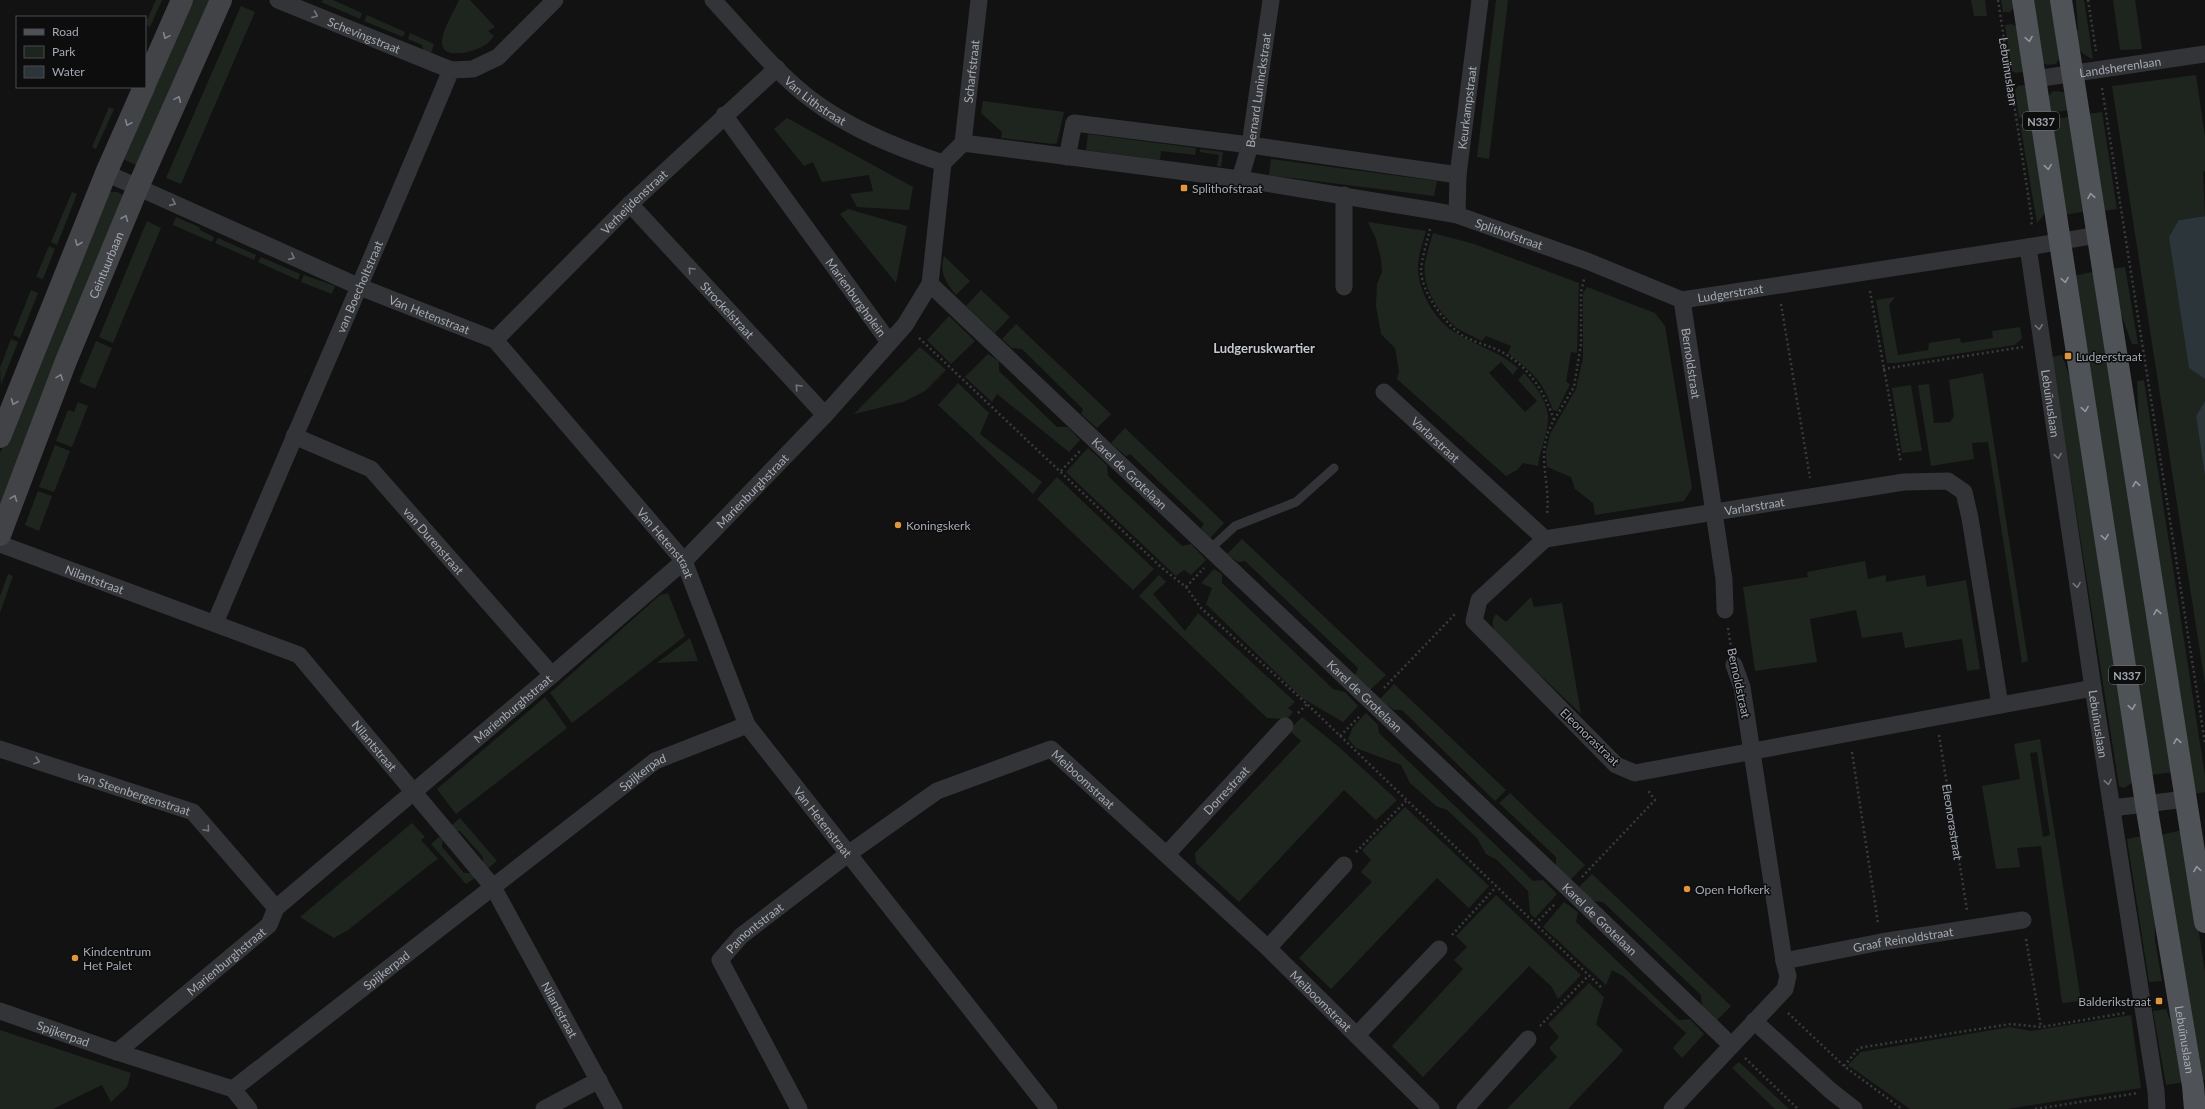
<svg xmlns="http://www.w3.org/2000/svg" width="2205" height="1109" viewBox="0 0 2205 1109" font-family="Lato,sans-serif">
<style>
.green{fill:#1e251e;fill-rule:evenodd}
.water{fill:#2c353a}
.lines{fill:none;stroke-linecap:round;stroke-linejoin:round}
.path{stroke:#393b3e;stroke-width:2.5;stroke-dasharray:2 3;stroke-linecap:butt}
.lane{stroke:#333437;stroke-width:9}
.street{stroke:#333437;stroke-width:17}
.secondary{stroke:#414347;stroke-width:22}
.primary{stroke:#4f5256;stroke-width:22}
.oneway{stroke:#71757b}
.oneway2{stroke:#81868d}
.oneway3{stroke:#9398a0}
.poi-dot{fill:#e1953c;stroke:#0d0d0e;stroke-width:1.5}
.labels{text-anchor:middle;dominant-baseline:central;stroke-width:3;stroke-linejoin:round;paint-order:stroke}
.shield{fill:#0d0d0e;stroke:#777b81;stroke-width:1}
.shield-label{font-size:11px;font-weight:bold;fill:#a4aab2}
.street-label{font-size:12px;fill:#a4aab2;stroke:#0d0d0e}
.poi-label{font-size:12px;fill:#a4aab2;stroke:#0d0d0e;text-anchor:start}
.neighbourhood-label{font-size:13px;font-weight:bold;fill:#c5c9cf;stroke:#0d0d0e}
</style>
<rect width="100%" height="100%" fill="#121213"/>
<g class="green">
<path d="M156,0h6l-12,27 -5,-3z"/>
<path d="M188,0h30l-75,168 -25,-11z"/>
<path d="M323,0h10l29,13 -2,6 -39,-17z"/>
<path d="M459,0h11l25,27 -7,4 6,5c-2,2 -4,5 -6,7 -9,8 -49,20 -46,-3 1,-10 12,-29 17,-40z"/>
<path d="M1496,0h12l-19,159 -12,-2z"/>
<path d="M1971,0h14l2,16h-13z"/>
<path d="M2001,0h14v6l-5,6h-7z"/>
<path d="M2030,0h24l8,53 -6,11 -9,1 -8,-5z"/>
<path d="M2076,0h8l9,59c-13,-5 -17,-12 -19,-26l4,-3z"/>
<path d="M2113,0h22l7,49 -22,1z"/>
<path d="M241,6l14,6 -74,172 -15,-6z"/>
<path d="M367,15l38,17 -2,5 -39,-16z"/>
<path d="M2011,24l7,3 10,44 -12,2 -4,-2 -7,-46z"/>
<path d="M410,33l24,11 -3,9 -8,-3 -1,-5 -14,-6z"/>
<path d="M2196,75l9,62v34l-2,1 2,44 -26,4 10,147 16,12v22l-9,15 9,61v207l-93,-598z"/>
<path d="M2030,84l5,32 -16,2 -4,-28 3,-4z"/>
<path d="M2053,91l11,1 7,18 -23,3 -2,-14z"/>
<path d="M983,101l81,11 -7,31 -3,1 -53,-6 1,-6 -21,-19z"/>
<path d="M109,107l5,2 -18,40 -4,-2z"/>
<path d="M2102,112l15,97 -14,2 -16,-97z"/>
<path d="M2072,116l15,95 -23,4 -15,-94z"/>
<path d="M787,118l126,69 -4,23 -52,-3 -7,-13 23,-3 -4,-16 -47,7 -9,-20 -9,4 -30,-37z"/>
<path d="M2035,122l12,84 -4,10 -6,7 -17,-99z"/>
<path d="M1088,134l108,14 -1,7 -34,-4 -1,9 -74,-10z"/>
<path d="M1200,149l23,3 -2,15 -4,-1 2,-11 -19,-3z"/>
<path d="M1271,159l166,22 -3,15 -165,-21z"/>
<path d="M72,192l5,2 -20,51 -6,-3z"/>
<path d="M110,192h8l7,5 -125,321v-65l104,-256z"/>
<path d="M848,209l59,17 -11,57 -56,-69z"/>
<path d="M176,217l23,10 1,3 14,7 -2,5 -39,-17z"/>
<path d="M147,221l14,7 -48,115 -14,-6z"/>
<path d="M1368,222l58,9c-3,11 -8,24 -8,36 0,24 16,52 36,65 21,13 46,20 64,36l-5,7 -12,-13 -12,11 36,39 12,-11 -19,-21 6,-7c11,12 25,30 24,47 -1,15 -8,31 -10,46l-15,-3 -6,7 -11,6 -109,-97 2,-8 -4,-23 -14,-14 -5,-28 1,-22 5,-12 -1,-13 -5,-20z"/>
<path d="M1433,233l41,11 105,39 -2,70 -6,-1 -5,30 4,2 -13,27 -4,-1c-12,-32 -20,-36 -45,-57l3,-7 -25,-10 -4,5c-7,-4 -15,-7 -22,-11 -19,-13 -39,-43 -35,-67 2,-10 5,-20 8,-30z"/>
<path d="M218,238l38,17 -2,5 -39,-17z"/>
<path d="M49,246l6,3 -12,30 -7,-2z"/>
<path d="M944,256l26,25 -14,14c-10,-12 -17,-23 -12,-39z"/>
<path d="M261,257l39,17 -2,6 -40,-18z"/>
<path d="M2125,267l13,77h-6l-16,-44 -6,-31z"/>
<path d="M2097,271l77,501 -24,3 -77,-499z"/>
<path d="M304,275l31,11 -3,8 -31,-12z"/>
<path d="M1587,287l68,26 10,13 27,162 -8,13 -89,14 -2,-12 -18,-14 -4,-12 -24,-10 -1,-15 4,-18 26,-45 7,-31v-65z"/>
<path d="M31,290l7,3 -18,45 -7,-3z"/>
<path d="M981,290l29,27 -15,16 -29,-27z"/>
<path d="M1895,297l-6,8 9,50 30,-5 1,-7 31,-5 1,5 32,-5 -1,-7 28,-4 2,11 -7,7 -119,18h-9l-11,-63z"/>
<path d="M949,316l26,25 -24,23 -24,-24z"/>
<path d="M1016,324l95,90 -14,14 -16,-14 2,-5 -61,-60 -10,-1 -10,-9z"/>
<path d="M11,339l7,3 -17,43 -1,-17z"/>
<path d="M96,341l16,7 -17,41 -16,-7z"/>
<path d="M920,347l26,23 -21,21 -22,11 -49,12z"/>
<path d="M988,354l11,7v10l58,56h11l12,13 -11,12 -72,-58 -5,8 -27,-25z"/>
<path d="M2062,355l16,46 57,380 -11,7 -5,-2 -67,-429z"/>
<path d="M1983,373l45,288 -6,2 -34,-221 -16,1 2,16 -43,7 -13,-81 11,-1 5,39 16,-1 4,-6 -5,-36z"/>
<path d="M2144,380l61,396v16l-12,2 -53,-338 -3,-75z"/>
<path d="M958,383l31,30 -9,21 62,48 -9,12 -95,-89z"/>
<path d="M1911,385l11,66 -20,2 -10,-65z"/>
<path d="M78,402l10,4 -16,41 -16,-6 12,-31 6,2z"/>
<path d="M1125,428l99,95 -14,15 -9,-10 3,-4 -74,-70 -4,2 -15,-13z"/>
<path d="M55,445l15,6 -16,41 -15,-5z"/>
<path d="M1088,448l19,17 1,11 74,70 9,-2 15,16 -15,15 -7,-5 -8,6 -110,-104z"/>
<path d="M1057,477l97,92 -21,21 -96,-91z"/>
<path d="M38,491l14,5 -13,35 -14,-6z"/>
<path d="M1242,539l144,136 -16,15 -15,-15 3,-7 -113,-107 -7,1 -11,-8z"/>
<path d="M1865,561l3,18 18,-4v7l39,-7 2,12 39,-7 14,89 -13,2 -5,-32 -57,9 -3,-16 -40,6 -6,-28 -46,9 7,43 -62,9 -12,-84 65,-10 -1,-5z"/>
<path d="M1214,569l8,5v9l111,106 12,3 13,14 -15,16 -41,-24 -96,-94 6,-16 -11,-5z"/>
<path d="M8,574l5,2 -13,37v-17z"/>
<path d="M1159,575l7,7 -13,12 32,37 13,-18 97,89 -7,6 5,4 -6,7 -20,-1 -128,-122z"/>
<path d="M668,593l17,43 -113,87 -22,-30 110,-98z"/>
<path d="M1531,597l3,10 28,-4 19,111 -85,-81c-4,-8 -5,-12 0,-19l10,8z"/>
<path d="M690,638l8,23 -41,2z"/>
<path d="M1394,684l112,106 -11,11 -93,-91h-8l-14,-11z"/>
<path d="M545,697l22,31 -111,86 -19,-25z"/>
<path d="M1366,713l12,12 1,8 154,148 10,-1 14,14 -22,24 -5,-5 -2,-22 -31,-31 -11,-6 -9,-16 -30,-28 -11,-4 -26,-23 -9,-18 -45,-17 -8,-9 5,-12z"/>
<path d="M1302,717l38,31 57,52 -21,20 -32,-30 -105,112 -43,-39 -1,-10 106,-112 -12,-11z"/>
<path d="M2040,739l41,262 -19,2 -21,-157 -24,2 3,19 -24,2 -14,-83 38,-7 -6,-35zM2037,752l13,83 -7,2 -13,-84z"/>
<path d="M1510,793l75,72 -15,15 -14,-12v-11l-57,-54z"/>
<path d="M1405,807l84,79 -20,22 -32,-30 -106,111 -32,-31 73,-76 -11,-10 10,-12 -9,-10z"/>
<path d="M460,818l37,43 -10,8 -4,-5v-7l-23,-26h-7l-3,-4z"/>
<path d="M412,823l13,14 -4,3 17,19 -6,4 -84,67 -14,8 -34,-21z"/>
<path d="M2183,830l22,142v108l-8,1 -37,-246z"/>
<path d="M2146,835l8,45 1,60 7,41 -13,1 -22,-143z"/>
<path d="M439,837l4,3 -1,7 22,26h8l3,5 -9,6 -35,-40z"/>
<path d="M1592,874l139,132 -14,14 -15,-14 -1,-11 -98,-93 -11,-1 -13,-14z"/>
<path d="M1496,895l85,80 -23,24 -6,-12 -23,-21 -106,111 -31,-31 71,-77 -9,-9 13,-13 -11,-11z"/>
<path d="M1564,902l14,10 -2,10 103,98 11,-1 14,15 -22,24 -9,-10 13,-15 -63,-57 -11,-6 -6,15 -63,-58z"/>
<path d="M1589,983l15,14 -8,27 27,26 -2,3 -53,56h-61l50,-52 -8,-9 10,-11 -11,-13z"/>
<path d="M2166,1009l13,36 5,37 -18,3 -13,-74z"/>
<path d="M2131,1015l10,73 -134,21h-97l-62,-44 13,-13 149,-25 21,4z"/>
<path d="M0,1030l131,43 -4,14 -16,15 -9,-17 -49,24h-53z"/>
<path d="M1739,1062l50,47h-14l-43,-41z"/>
</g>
<g class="water">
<path d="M2205,216v163l-16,-11 -20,-131 10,-17z"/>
<path d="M2205,401v76l-9,-61z"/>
</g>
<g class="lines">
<g class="path">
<path id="s1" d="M1998,0l34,220 -1,7"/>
<path d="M2088,0l8,51"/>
<path d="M2102,88l103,655"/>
<path d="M1430,229c-3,13 -8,28 -9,41 0,22 26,57 44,67 14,7 30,10 42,18 25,16 38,39 47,65 -20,33 -3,61 -7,95"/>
<path d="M1870,291l31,172"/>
<path d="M1781,304l29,174"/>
<path d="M919,338l243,230 24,19 15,21 106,96 296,285"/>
<path d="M1883,369l140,-22"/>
<path d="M1554,420l20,-33 7,-43v-52l3,-13"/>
<path d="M1061,471l19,-20"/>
<path d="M1186,587l18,-19"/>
<path d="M1728,628l3,19"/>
<path d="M1384,688l72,-75"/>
<path d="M1298,713l9,-9"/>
<path id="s2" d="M1939,735l28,175"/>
<path d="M1340,736l20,-20"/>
<path d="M1852,752l26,171"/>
<path d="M1356,852l50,-51"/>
<path d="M1582,877l73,-77 -8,-11"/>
<path d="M1535,924l21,-21"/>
<path d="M1452,935l44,-48"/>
<path d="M2026,939l15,88"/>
<path d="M1788,1013l56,53 58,43"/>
<path d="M1540,1026l48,-50"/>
<path d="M1745,1058l53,51"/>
<path d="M1844,1066l15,-18 5,-1 147,-23 30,3 84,-14"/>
<path d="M2035,1109l103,-16"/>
</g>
<path class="lane" d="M1209,550l26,-24 61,-24 38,-34"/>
<g class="street">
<path id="s3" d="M278,0l173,70"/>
<path id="s4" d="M713,0c30,32 64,74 99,100 38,29 86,48 131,63"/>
<path id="s5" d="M2035,79l170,-25"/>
<path id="s6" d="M724,115l165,227"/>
<path id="s7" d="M963,143l16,-143"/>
<path d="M1067,157l7,-34 176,22 208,30"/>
<path id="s8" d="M943,163l20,-20 277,36 195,32 22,4 130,46 95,39 346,-53 69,-12"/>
<path id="s9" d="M106,173l254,114 135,53 189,221 63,164 302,384"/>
<path id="s10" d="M1240,179l10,-34 21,-145"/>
<path id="s11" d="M630,204l195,211"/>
<path id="s12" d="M1457,215l1,-40 22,-175"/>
<path id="s13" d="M2028,247l65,441 63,403 1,18"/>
<path id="s14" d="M930,284l640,606 161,155"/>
<path d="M1344,287v-92"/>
<path id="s15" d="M1682,300l42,279 1,31"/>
<path id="s16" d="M495,340l135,-136 147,-136"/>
<path id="s17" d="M1384,392l161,147"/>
<path id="s18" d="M294,436l77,33 181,206"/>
<path d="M1545,539l-66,61 -5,21 142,144 19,8 458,-85"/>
<path id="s19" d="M1545,539l359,-57 44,-1 16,11 6,26 30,187"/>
<path id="s20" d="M0,544l299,111 194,232 121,222"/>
<path id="s21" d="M215,623c78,-185 159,-368 236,-553l22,-1 25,-12 57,-57"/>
<path id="s22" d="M0,749l193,63 83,96"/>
<path d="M2112,808l74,-9"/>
<path id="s23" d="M1167,854l118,-128"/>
<path d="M1268,948l76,-83"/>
<path id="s24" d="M1784,961l97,-19 142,-22"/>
<path id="s25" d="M0,1011l117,41 116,37"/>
<path d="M1754,1021l77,70 23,18"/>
<path d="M1357,1035l82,-86"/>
<path id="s26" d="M117,1052l152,-127 7,-17 276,-233 132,-114 141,-146 80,-90 25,-41 13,-121"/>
<path id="s27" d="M233,1089l422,-328 92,-36"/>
<path d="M233,1089l16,20"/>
<path d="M544,1109l55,-29"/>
<path id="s28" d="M799,1109l-79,-149 21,-24 107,-82 89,-63 114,-42 217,199 163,161"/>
<path d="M1465,1109l63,-70"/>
<path d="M1672,1109l113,-120 3,-13 -4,-15 -42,-274 -8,-22"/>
</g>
<g class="secondary">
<path d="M145,84l37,-84"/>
<path d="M0,437l106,-264 38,-86"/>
<path id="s29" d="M0,535l66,-174 72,-174 83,-187"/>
</g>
<g class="primary">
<path id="s30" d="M2023,0l123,804 47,282 2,23"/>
<path d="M2061,0l144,922"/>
</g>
</g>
<defs><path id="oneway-chevron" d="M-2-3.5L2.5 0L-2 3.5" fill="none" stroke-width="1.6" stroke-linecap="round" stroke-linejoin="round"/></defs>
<g class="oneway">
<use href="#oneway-chevron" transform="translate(315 15) rotate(22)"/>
<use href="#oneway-chevron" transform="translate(173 203) rotate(24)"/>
<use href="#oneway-chevron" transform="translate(292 257) rotate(24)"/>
<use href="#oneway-chevron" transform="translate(691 270) rotate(-133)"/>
<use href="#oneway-chevron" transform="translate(2039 327) rotate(82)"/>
<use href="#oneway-chevron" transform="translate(798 387) rotate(-133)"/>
<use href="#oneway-chevron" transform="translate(2058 456) rotate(81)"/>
<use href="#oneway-chevron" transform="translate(2077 585) rotate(81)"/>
<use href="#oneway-chevron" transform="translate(37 761) rotate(18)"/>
<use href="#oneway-chevron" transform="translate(2108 782) rotate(81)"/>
<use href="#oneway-chevron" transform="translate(207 829) rotate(49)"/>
</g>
<g class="oneway2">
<use href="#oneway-chevron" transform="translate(166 36) rotate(114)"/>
<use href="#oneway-chevron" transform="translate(178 99) rotate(-66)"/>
<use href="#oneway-chevron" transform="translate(128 123) rotate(114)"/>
<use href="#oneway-chevron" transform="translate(125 218) rotate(-68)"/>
<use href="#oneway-chevron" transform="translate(78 243) rotate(112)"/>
<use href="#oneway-chevron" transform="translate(60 377) rotate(-69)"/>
<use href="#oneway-chevron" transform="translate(14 402) rotate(112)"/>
<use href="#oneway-chevron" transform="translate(14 498) rotate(-69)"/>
</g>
<g class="oneway3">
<use href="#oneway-chevron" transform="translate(2029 39) rotate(81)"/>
<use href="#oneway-chevron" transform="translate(2048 167) rotate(82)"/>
<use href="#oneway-chevron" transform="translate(2091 196) rotate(-99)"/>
<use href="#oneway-chevron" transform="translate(2065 280) rotate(81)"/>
<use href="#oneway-chevron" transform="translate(2085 409) rotate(81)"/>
<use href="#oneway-chevron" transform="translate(2136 484) rotate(-99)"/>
<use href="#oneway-chevron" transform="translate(2105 537) rotate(81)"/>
<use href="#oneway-chevron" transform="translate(2157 612) rotate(-99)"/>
<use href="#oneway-chevron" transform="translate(2132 707) rotate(81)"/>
<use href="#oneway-chevron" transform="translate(2177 741) rotate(-99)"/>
<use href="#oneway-chevron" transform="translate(2197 869) rotate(-99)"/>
</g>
<g class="poi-dot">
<rect x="1180" y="184" width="8" height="8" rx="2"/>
<rect x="2064" y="352" width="8" height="8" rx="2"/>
<circle cx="898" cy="525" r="4"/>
<circle cx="1687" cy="889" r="4"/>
<circle cx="75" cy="958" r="4"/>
<rect x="2155" y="997" width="8" height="8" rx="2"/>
</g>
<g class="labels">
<g class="shield">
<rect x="2023" y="112" width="36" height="18" rx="3"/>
<rect x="2109" y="666" width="36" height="18" rx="3"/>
</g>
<g class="shield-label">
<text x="2041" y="121">N337</text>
<text x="2127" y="675">N337</text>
</g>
<g class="street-label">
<text stroke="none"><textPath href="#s3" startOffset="93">Schevingstraat</textPath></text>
<text stroke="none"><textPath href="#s5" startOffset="86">Landsherenlaan</textPath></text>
<text stroke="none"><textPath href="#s7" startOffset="72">Scharfstraat</textPath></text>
<text stroke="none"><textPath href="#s1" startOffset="72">Lebuïnuslaan</textPath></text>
<text stroke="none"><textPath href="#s10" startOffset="91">Bernard Luninckstraat</textPath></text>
<text stroke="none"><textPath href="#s4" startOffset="144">Van Lithstraat</textPath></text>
<text stroke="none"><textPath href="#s12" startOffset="108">Keurkampstraat</textPath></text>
<text stroke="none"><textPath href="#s16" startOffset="196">Verheijdenstraat</textPath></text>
<text stroke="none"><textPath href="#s8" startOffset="583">Splithofstraat</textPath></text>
<text stroke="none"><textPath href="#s29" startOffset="290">Ceintuurbaan</textPath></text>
<text stroke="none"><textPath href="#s21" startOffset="366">van Boecholtstraat</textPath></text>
<text stroke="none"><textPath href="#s8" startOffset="817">Ludgerstraat</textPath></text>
<text stroke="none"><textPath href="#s6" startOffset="225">Marienburghplein</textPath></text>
<text stroke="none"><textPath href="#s11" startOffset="144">Strockelstraat</textPath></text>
<text stroke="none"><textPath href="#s9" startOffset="353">Van Hetenstraat</textPath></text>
<text stroke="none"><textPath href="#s15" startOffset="64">Bernoldstraat</textPath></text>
<text stroke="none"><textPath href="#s13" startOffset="158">Lebuïnuslaan</textPath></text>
<text stroke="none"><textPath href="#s17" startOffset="70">Varlarstraat</textPath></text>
<text stroke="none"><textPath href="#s14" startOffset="275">Karel de Grotelaan</textPath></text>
<text stroke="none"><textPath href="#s26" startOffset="850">Marienburghstraat</textPath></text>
<text stroke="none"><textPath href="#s19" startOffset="212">Varlarstraat</textPath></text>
<text stroke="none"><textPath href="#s18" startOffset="179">van Durenstraat</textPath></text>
<text stroke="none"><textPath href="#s9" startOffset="689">Van Hetenstraat</textPath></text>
<text stroke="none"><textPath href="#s20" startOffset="101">Nilantstraat</textPath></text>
<text transform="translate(1739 683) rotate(78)">Bernoldstraat</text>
<text stroke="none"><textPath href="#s14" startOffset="599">Karel de Grotelaan</textPath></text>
<text stroke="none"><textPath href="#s26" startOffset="526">Marienburghstraat</textPath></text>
<text stroke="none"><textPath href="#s13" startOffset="482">Lebuïnuslaan</textPath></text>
<text transform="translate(1590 737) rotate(44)">Eleonorastraat</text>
<text stroke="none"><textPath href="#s20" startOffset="437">Nilantstraat</textPath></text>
<text stroke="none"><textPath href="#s27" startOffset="518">Spijkerpad</textPath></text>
<text stroke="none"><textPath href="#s28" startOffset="610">Meiboomstraat</textPath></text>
<text stroke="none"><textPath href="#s23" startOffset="87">Dorrestraat</textPath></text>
<text stroke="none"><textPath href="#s22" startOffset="141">van Steenbergenstraat</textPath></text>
<text stroke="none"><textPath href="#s9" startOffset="1013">Van Hetenstraat</textPath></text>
<text stroke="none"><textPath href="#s2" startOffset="88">Eleonorastraat</textPath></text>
<text stroke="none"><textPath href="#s14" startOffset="923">Karel de Grotelaan</textPath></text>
<text stroke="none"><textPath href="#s28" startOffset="216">Pamontstraat</textPath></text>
<text stroke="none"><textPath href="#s24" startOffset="121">Graaf Reinoldstraat</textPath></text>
<text stroke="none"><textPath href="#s26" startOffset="142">Marienburghstraat</textPath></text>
<text stroke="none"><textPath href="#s27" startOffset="194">Spijkerpad</textPath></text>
<text stroke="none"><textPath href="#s28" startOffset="935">Meiboomstraat</textPath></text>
<text stroke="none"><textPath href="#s20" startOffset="761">Nilantstraat</textPath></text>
<text stroke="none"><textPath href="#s25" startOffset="67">Spijkerpad</textPath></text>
<text stroke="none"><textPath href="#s30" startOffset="1052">Lebuïnuslaan</textPath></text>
</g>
<g class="poi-label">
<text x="1192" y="188">Splithofstraat</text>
<text x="2076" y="356">Ludgerstraat</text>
<text x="906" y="525">Koningskerk</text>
<text x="1695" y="889">Open Hofkerk</text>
<text x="83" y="951">Kindcentrum<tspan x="83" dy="14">Het Palet</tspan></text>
<text x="2151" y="1001" text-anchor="end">Balderikstraat</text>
</g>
<g class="neighbourhood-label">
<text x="1264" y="348">Ludgeruskwartier</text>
</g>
</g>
<rect x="16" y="16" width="130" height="72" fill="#0d0d0e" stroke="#494c50"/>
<rect x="24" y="29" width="20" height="6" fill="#4f5256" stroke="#494c50"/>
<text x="52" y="36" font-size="12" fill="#a4aab2">Road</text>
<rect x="24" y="46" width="20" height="12" fill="#1e251e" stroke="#494c50"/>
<text x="52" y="56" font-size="12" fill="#a4aab2">Park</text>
<rect x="24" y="66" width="20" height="12" fill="#2c353a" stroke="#494c50"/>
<text x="52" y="76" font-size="12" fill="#a4aab2">Water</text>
</svg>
